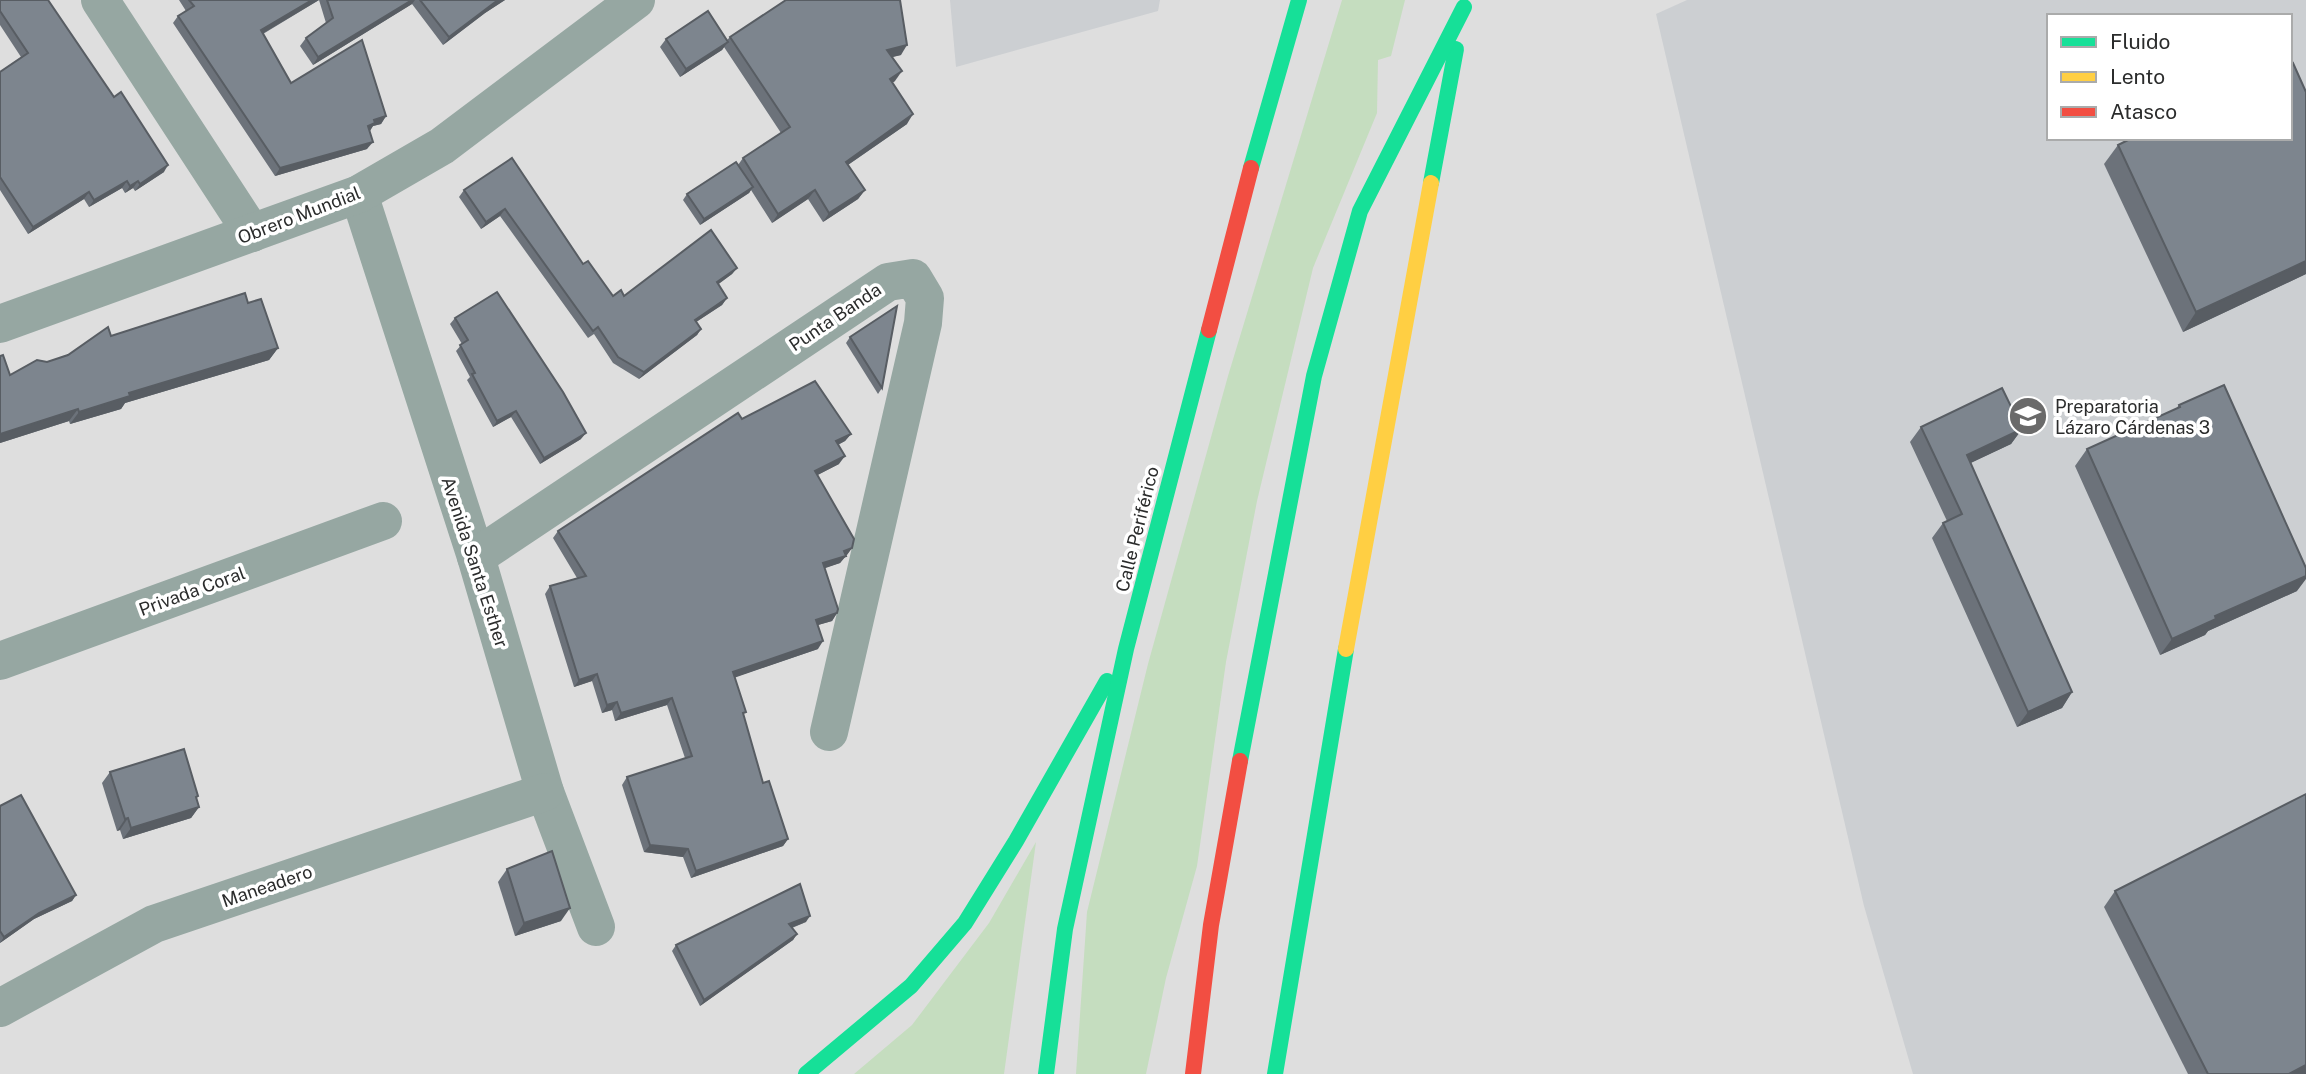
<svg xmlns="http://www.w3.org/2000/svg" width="2306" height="1074" viewBox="0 0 2306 1074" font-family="'Public Sans',sans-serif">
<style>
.built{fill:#cccfd2;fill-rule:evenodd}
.green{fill:#c5ddbf}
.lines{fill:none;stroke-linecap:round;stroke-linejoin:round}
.street{stroke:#96a7a2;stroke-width:38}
.fast{stroke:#16e098;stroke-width:16}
.slow{stroke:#ffcf43;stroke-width:16}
.jam{stroke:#f24e42;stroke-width:16}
.wall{fill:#6c727a}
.shaded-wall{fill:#585d63}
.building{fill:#7d858e;stroke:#585d63;stroke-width:2}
.labels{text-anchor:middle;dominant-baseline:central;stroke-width:7;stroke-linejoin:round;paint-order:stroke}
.street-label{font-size:18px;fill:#2b2c2c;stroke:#fff}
.poi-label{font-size:18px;fill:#2b2c2c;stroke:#fff;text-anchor:start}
</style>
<rect width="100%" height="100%" fill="#dedede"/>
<g class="built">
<path d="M950,0h210l-2,11 -202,56z"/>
<path d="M1687,0h619v1074h-393l-49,-168 -208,-892zM2049,16h241v122h-241z"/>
</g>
<g class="green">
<path d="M1342,0h63l-14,56 -13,4 -1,53 -64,155 -56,233 -31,161 -29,204 -31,112 -20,96h-70l11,-162 61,-248 80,-288z"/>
<path d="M1036,842l-32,232h-150l58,-49 77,-102z"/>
</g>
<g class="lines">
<g class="street">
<path d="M100,0l152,233"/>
<path d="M359,194l117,363 69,235 51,135"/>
<path d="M0,324l359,-130 83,-48 194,-146"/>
<path d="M476,557l412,-275 25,-4 12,20 -2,25 -94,409"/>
<path d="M0,661l383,-140"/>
<path d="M0,1008l154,-84 391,-132"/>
</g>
<g class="fast">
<path d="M1251,168l48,-168"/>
<path d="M1431,183l25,-134"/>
<path d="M1240,761l74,-385 46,-165 104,-204"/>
<path d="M806,1074l105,-88 54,-63 51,-82 91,-160"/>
<path d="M1046,1074l19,-145 61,-280 83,-319"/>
<path d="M1275,1074l71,-425"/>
</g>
<path class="slow" d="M1346,649l85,-466"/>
<g class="jam">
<path d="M1209,330l42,-162"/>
<path d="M1193,1074l18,-149 29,-164"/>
</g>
</g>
<g class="wall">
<path d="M0,0l164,172 -29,19 -2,-3 -8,5 -3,-5 -33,19 -5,-8 -56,35 -28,-44v-118l21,-15 -21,-32z"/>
<path d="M179,0h326l-20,13 -42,32 -31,-41 -99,61 -13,-19 6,-8 20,-15 -7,-23 -56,34 28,49 95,33 -5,8 -8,2 -4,5 -2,18 -92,27 -102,-153 5,-7 8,-5z"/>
<path d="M730,37l171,18 -10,2 4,24 -3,2 15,41 -59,41 17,25 -7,9 -35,23 -15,-23 -36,24 -21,-33 -2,3 -49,32 -17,-25 4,-6 51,-29 5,-7 38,-25 -57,-86 -2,3 -42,27 -20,-30 6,-8 61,1z"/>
<path d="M2306,92v182l-123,58 -79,-168 14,-19z"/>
<path d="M512,158l71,106 30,32h11l113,-28 -5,6 -14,10 9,14 -5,7 -26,17 5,7 -4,6 -58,44 -26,-16 -19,-29 -6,4 -88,-122 -19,13 -22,-32 5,-7z"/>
<path d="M248,303l30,45 -9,12 -144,43 -4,6 -51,15 -1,-3 -69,22v-87l10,19 58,-20 43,-19z"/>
<path d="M455,318l126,121 -41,25 -29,-47 -18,10 -26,-47 3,-3 -14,-26 6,-7 -12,-20z"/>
<path d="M850,337l32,51 -4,6 -32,-51z"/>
<path d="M2179,405l118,186 -89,40 -3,4 -45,20 -85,-189 12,-17 89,-40z"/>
<path d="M742,419l109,15 -6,7 -7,4 1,19 -22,11 35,73 -12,15 -16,5 13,45 -5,8 -14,4v24l-83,28 8,39 20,67 25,56 -5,7 -92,32 -8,-21 -39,-5 -22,-67 5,-8 58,-19 -18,-53 -52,16 -3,-11 -10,3 -10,-32 -18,6 -29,-93 5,-8 27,-8 -24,-40 5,-7z"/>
<path d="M1921,427l101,2 -11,15 -41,19 102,229 -10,16 -45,19 -85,-189 11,-15 4,-2 -37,-79z"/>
<path d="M110,772l86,27 3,8 -8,11 -68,21 -3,-9 -3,1 -15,-48z"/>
<path d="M0,806l76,89 -4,6 -38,18 -34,24z"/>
<path d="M507,869l54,52 -46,15 -17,-54z"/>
<path d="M2115,891l191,183h-118l-84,-167z"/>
<path d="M806,922l-14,6 5,6 -4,6 -93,66 -28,-55 4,-6z"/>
</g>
<g class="shaded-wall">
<path d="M312,0h7l-64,38 6,-8z"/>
<path d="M412,0h3l-3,4 -99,61 5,-8z"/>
<path d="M498,0h7l-20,13 -42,32 6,-8z"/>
<path d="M728,42l-6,8 -42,27 6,-8z"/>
<path d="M907,45l-6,10 -20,5 6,-10z"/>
<path d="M902,71l-7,10 -12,7 7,-9z"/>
<path d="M913,114l-6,10 -68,47 7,-9z"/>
<path d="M386,116l-5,8 -8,2 -3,5 -7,2 5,-7 6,-6z"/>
<path d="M373,142l-6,7 -92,27 5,-8z"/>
<path d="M168,165l-4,7 -29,19 5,-7z"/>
<path d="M127,181l-5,7 -33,19 5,-7z"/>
<path d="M138,181l-5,7 -8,5 5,-7z"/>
<path d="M753,187l-4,6 -49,32 4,-6z"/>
<path d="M815,190l-7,9 -36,24 6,-9z"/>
<path d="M865,190l-7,9 -35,23 6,-9z"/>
<path d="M89,192l-5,7 -56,35 5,-7z"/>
<path d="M505,209l-5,7 -19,13 5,-7z"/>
<path d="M2306,261v13l-123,58 13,-20z"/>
<path d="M737,268l-5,6 -20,15 5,-7z"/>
<path d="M727,298l-5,7 -32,21 5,-6z"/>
<path d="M701,329l-4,6 -58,44 5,-7z"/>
<path d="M278,348l-9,12 -144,43 -4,6 -51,15 9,-12 50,-19z"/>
<path d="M78,409l-9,12 -69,22v-9z"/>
<path d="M516,411l-5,6 -18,10 4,-6z"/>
<path d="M2022,429l-11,15 -55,26 11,-15z"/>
<path d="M586,433l-5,6 -41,25 4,-6z"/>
<path d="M851,434l-6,7 -14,7 5,-7z"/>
<path d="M845,456l-6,8 -29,15 5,-8z"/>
<path d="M852,548l-5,7 -9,3 6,-7z"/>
<path d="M846,556l-6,7 -23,8 6,-8z"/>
<path d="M2306,576v3l-9,12 -89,40 -3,4 -45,20 12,-16 43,-23z"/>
<path d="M837,613l-5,8 -21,6 5,-7z"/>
<path d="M823,641l-5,8 -90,31 5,-8z"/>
<path d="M597,674l-5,7 -18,6 5,-7z"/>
<path d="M2072,692l-10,16 -45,19 11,-15z"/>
<path d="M672,698l-5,7 -52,16 6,-8z"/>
<path d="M617,702l-5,8 -10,3 5,-8z"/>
<path d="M199,807l-8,11 -68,21 8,-11z"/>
<path d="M128,818l-8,12 -3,1 8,-12z"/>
<path d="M788,839l-5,7 -92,32 5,-7z"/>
<path d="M650,845l38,4 -5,8 -39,-5z"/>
<path d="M76,895l-4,6 -38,18 -34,24 4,-6 35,-24z"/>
<path d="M570,908l-9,13 -46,15 9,-13z"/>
<path d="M810,916l-4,6 -21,8 4,-6z"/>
<path d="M797,934l-4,6 -93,66 4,-6z"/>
<path d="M2306,1065v9h-17z"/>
</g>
<g class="building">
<path d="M0,0h48l66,97 7,-5 47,73 -28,19 -2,-3 -8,5 -3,-5 -33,19 -5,-8 -56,35 -33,-50v-105l28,-19 -28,-42z"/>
<path d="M189,0h123l-51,30 30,53 71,-43 24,76 -12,4 1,3 -7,3 5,16 -93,26 -102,-152 16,-10z"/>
<path d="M327,0h85l-94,57 -12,-19 27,-20z"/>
<path d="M420,0h78l-49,37z"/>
<path d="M786,0h114l7,45 -20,5 15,21 -12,8 23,35 -67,48 19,28 -36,23 -14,-23 -37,24 -35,-56 47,-31 -60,-90z"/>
<path d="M708,11l20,31 -42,27 -20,-30z"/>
<path d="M2293,63l13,29v169l-110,51 -78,-167 14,-7h158v-73z"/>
<path d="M512,158l71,106 5,-3 25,35 8,-6 3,6 87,-66 26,38 -20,14 10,16 -32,22 6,9 -57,43 -26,-15 -20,-30 -5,4 -88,-122 -19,13 -22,-32z"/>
<path d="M736,162l17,25 -49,32 -17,-25z"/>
<path d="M497,292l66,100 23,41 -42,25 -28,-47 -19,10 -25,-47 3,-1 -15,-28 8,-5 -13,-22z"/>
<path d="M245,293l3,10 13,-4 17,49 -149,45 1,3 -51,16 -1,-3 -78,25v-78l3,-1 7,20 27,-15 10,2 21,-7 40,-28 3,9z"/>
<path d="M897,306l-15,82 -32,-51z"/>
<path d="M815,381l36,53 -15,7 9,15 -30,15 39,68 -2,9 -8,3 2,5 -23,7 15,46 -1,4 -21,7 7,21 -90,31 13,40 -3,1 20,70 6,-2 19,58 -92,32 -8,-22 -38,-4 -23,-68 65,-21 -20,-58 -51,15 -4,-11 -10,3 -10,-31 -18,6 -29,-94 36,-10 -28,-45 180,-118 4,6z"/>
<path d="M2224,385l82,183v8l-91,40 1,3 -44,20 -85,-190 93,-42 -1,-2z"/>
<path d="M2002,388l20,41 -55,26 105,237 -44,20 -85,-189 19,-9 -41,-87z"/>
<path d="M184,749l14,47 -2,1 3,10 -68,21 -3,-10 -3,1 -15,-47z"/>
<path d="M2306,794v271l-17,9h-81l-93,-183z"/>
<path d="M21,795l55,100 -37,18 -35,24 -4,-6v-125z"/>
<path d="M552,851l18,57 -46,15 -17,-54z"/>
<path d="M800,884l10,32 -21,8 8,10 -93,66 -28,-55z"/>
</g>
<defs>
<g id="school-disc" transform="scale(2.0125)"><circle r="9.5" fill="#6a6a6a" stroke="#fff"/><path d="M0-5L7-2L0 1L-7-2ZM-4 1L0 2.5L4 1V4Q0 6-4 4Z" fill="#fff"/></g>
</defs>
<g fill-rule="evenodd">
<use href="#school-disc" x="2028" y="416"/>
</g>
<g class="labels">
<g class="street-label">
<text transform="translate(299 215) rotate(-21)">Obrero Mundial</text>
<text transform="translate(835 317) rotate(-34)">Punta Banda</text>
<text transform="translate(1137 529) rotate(-76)">Calle Periférico</text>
<text transform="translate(475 562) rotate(72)">Avenida Santa Esther</text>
<text transform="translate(192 591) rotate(-20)">Privada Coral</text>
<text transform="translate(267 886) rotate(-19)">Maneadero</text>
</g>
<g class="poi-label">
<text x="2055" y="406">Preparatoria<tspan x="2055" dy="21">Lázaro Cárdenas 3</tspan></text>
</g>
</g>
<rect x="2047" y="14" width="245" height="126" fill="#ffffff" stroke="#aaabab" stroke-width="2"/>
<rect x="2061" y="37" width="35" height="10" fill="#16e098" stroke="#aaabab" stroke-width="2"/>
<text x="2110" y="49" font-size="21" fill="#2b2c2c">Fluido</text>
<rect x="2061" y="72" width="35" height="10" fill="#ffcf43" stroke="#aaabab" stroke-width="2"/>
<text x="2110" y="84" font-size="21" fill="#2b2c2c">Lento</text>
<rect x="2061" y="107" width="35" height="10" fill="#f24e42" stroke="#aaabab" stroke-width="2"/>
<text x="2110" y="119" font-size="21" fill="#2b2c2c">Atasco</text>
</svg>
